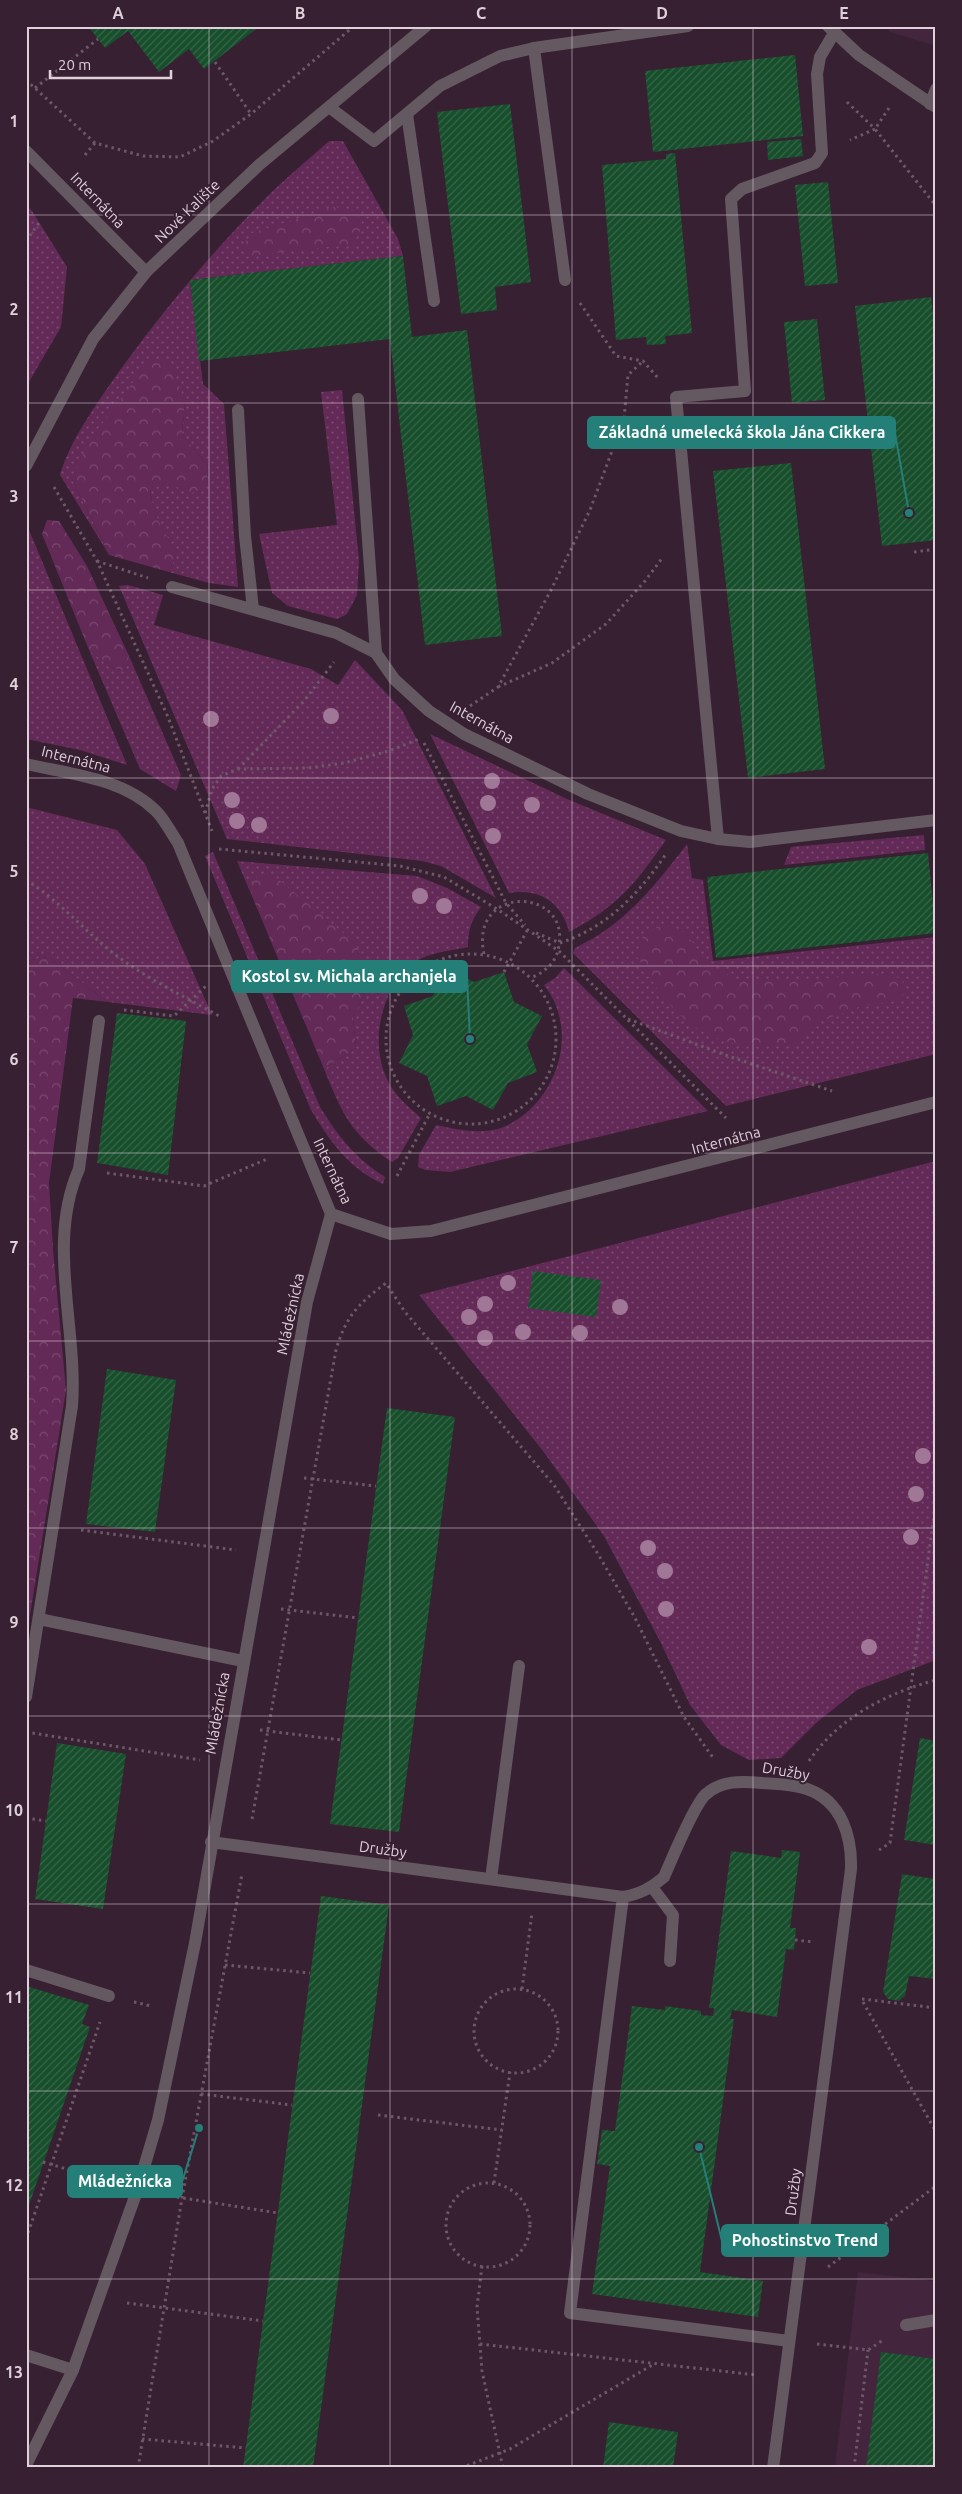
<svg xmlns="http://www.w3.org/2000/svg" width="962" height="2494" viewBox="0 0 962 2494" font-family="Ubuntu,sans-serif">
<style>
.built{fill:#43263d}
.grass{fill:url(#grass-dots)}
.forest{fill:url(#forest-crowns)}
.building{fill:url(#building-hatch)}
.lines{fill:none;stroke-linecap:round;stroke-linejoin:round}
.path{stroke:#6d5868;stroke-width:3;stroke-dasharray:2.5 4;stroke-linecap:butt}
.minor{stroke:#645861;stroke-width:12}
.tree{fill:#a07796}
.grid{fill:none;stroke:#dfd0db;stroke-width:1;stroke-opacity:0.55}
.labels{text-anchor:middle;dominant-baseline:central;stroke-width:4;stroke-linejoin:round;paint-order:stroke}
.street-label{font-size:15px;fill:#dfd0db;stroke:#372032}
.leader{fill:none;stroke:#247f79;stroke-width:2}
.callout-dot{fill:#247f79;stroke:#372032;stroke-width:2}
.callout{fill:#247f79;stroke:#247f79;stroke-width:2}
.callout-label{font-size:16px;text-anchor:middle;font-weight:bold;fill:#fff}
.neatline{fill:none;stroke:#dfd0db;stroke-width:2}
.grid-label{font-size:16px;text-anchor:middle;font-weight:bold;fill:#dfd0db}
</style>
<defs>
<pattern id="grass-dots" width="8" height="8" patternUnits="userSpaceOnUse" patternTransform="scale(1.25)"><rect width="8" height="8" fill="#632a58"/><path d="M2 2h.1M6 6h.1" fill="none" stroke="#79486f" stroke-width="1.8" stroke-linecap="round"/></pattern>
<pattern id="forest-crowns" width="20" height="18" patternUnits="userSpaceOnUse" patternTransform="scale(1.25)"><rect width="20" height="18" fill="#632a58"/><path d="M2 6a3 3 0 1 1 6 0M12 15a3 3 0 1 1 6 0" fill="none" stroke="#79486f"/></pattern>
<pattern id="building-hatch" width="6" height="6" patternUnits="userSpaceOnUse" patternTransform="scale(1.25)"><rect width="6" height="6" fill="#174e2b"/><path d="M-1 1l2-2M0 6l6-6M5 7l2-2" fill="none" stroke="#386649"/></pattern>
</defs>
<rect width="100%" height="100%" fill="#372032"/>
<g class="built">
<path d="M885,26h51v20l-46,-14z"/>
<path d="M858,2272l78,9v187h-101z"/>
</g>
<g class="grass">
<path d="M329,141h14l55,98 5,17 -213,24 13,104 21,20 14,183 -29,-4 -40,-11 8,-20c-15,-21 -24,-37 -27,-63l16,-6 41,3 1,-20 -26,-32 3,-32 -113,77 37,76 -49,-80c10,-35 37,-72 58,-102 44,-61 92,-119 146,-173 20,-21 43,-39 65,-59z"/>
<path d="M26,205l6,6 35,56 -6,60 -35,60z"/>
<path d="M342,390l17,171 -2,34 -10,19 -10,5 -49,-13 -16,-13 -13,-59 78,-9 -16,-133z"/>
<path d="M29,530l98,235 -47,-15 -54,-11v-202z"/>
<path d="M128,585l35,10 -9,30 157,44 27,16 17,-25 47,50 94,188 -55,-32 -19,-5 -195,-22 -108,-253z"/>
<path d="M89,650l24,18 12,3 4,-15 52,119 -5,16 -36,-22z"/>
<path d="M430,734l137,65 99,41c-30,43 -49,67 -97,92 -7,-30 -30,-44 -60,-39z"/>
<path d="M26,807l91,23 28,34 67,151 -104,-13 -60,-45 -22,4z"/>
<path d="M924,835l1,15 -141,15 7,-18z"/>
<path d="M687,844l5,34 11,2 10,81 223,-24v117l-210,52 -153,-153 2,-5c50,-24 79,-61 112,-104z"/>
<path d="M213,852l107,255c18,29 36,52 65,70l-2,7c-35,-16 -53,-43 -72,-74l-106,-254z"/>
<path d="M237,861l180,15 30,12 34,19c-10,14 -13,23 -13,40 -17,4 -40,5 -54,16 -34,26 -45,81 -26,118 7,15 21,26 33,37l-23,40 -6,4c-41,-27 -50,-49 -68,-93l32,-21 -3,-31 12,-24 -113,-110v13z"/>
<path d="M564,968l144,143 -258,61 -25,-2 -7,-3 1,-12 17,-30c23,5 50,11 72,0 50,-25 72,-95 36,-140l11,-7z"/>
<path d="M936,1161v499l-79,30 -41,33 -35,35 -32,2 -28,-15 -31,-40 -29,-62 -57,-107 -61,-85 -124,-156z"/>
</g>
<g class="forest">
<path d="M334,207l20,3 9,15 -10,19 -103,12 -8,-9 10,-14z"/>
<path d="M151,358l20,6 14,38 -3,32 26,32 -1,20 -15,7 -26,-10 -16,7c3,24 13,42 27,62l-8,20 -60,-17 -37,-76 17,-38z"/>
<path d="M47,520l12,1 28,45 42,90 -4,15 -12,-3 -24,-18 -47,-116z"/>
<path d="M259,874h13l82,68 14,25 -3,26 -12,24 3,31 -32,21 -72,-173v-13z"/>
<path d="M664,925l22,8 20,29 31,18 57,1 83,-7 23,4 7,11 -8,12 -35,4 -43,16 -25,23c-16,1 -35,4 -51,2 -60,-11 -79,-43 -109,-91l8,-21z"/>
<path d="M48,957l60,45 -35,-4 -24,185 4,66 13,141 -40,250v-679z"/>
</g>
<g class="building">
<path d="M88,26h172l-56,43 -15,-20 -30,23 -31,-41 -23,17z"/>
<path d="M795,55l8,81 -150,16 -8,-81z"/>
<path d="M510,104l21,178 -36,5 2,23 -36,4 -24,-202z"/>
<path d="M801,139l2,17 -35,4 -1,-18z"/>
<path d="M675,153l17,180 -27,3 1,8 -19,1 -1,-8 -30,3 -14,-175 64,-6v-5z"/>
<path d="M828,182l10,101 -33,3 -10,-101z"/>
<path d="M403,256l9,81 55,-7 35,306 -77,9 -35,-306 -191,22 -9,-81z"/>
<path d="M931,297l5,42v201l-54,6 -27,-240z"/>
<path d="M817,319l8,81 -33,3 -8,-81z"/>
<path d="M791,463l34,306 -77,9 -35,-307z"/>
<path d="M928,853l8,80 -220,25 -9,-81z"/>
<path d="M446,968l28,14 30,-10 10,30 28,14 -15,28 10,28 -29,11 -15,27 -27,-14 -29,10 -10,-30 -28,-13 14,-28 -9,-29 29,-10z"/>
<path d="M117,1013l69,8 -18,154 -71,-12z"/>
<path d="M533,1271l68,9 -5,37 -68,-9z"/>
<path d="M107,1369l69,11 -21,152 -69,-8z"/>
<path d="M387,1408l68,9 -56,415 -69,-8z"/>
<path d="M920,1738l16,3v104l-32,-5z"/>
<path d="M57,1743l69,11 -23,155 -68,-10z"/>
<path d="M782,1850l18,2 -10,76h6l-2,22 -8,-1 -9,68 -45,-7 -2,9h4l-34,253 63,9 -5,36 -166,-23 18,-128 -13,-2 5,-34 13,1 17,-125 33,4v-4l36,5v4l12,1 1,-8h-5l22,-157 50,7z"/>
<path d="M902,1874l34,5v100l-27,-3 -4,20 -6,5 -11,-2 -5,-7z"/>
<path d="M321,1896l68,9 -76,563h-70z"/>
<path d="M26,1986l63,19 -7,19 8,3 -63,184z"/>
<path d="M881,2352l55,7v109h-70z"/>
<path d="M609,2422l69,10 -5,36h-70z"/>
</g>
<g class="lines">
<g class="path">
<path d="M215,62l36,52"/>
<path d="M26,80l69,63 48,13 37,1 33,-16 38,-27 103,-88"/>
<path d="M35,88l63,-49"/>
<path d="M847,102l28,27 -25,11"/>
<path d="M889,108l-14,21 61,77"/>
<path d="M85,155l10,-12"/>
<path d="M26,241l15,-21"/>
<path d="M580,303l36,53 27,5 15,17"/>
<path d="M54,487l43,74 71,156 44,114"/>
<path d="M914,552l22,-3"/>
<path d="M97,561l51,17"/>
<path d="M498,687l54,-24 54,-39 39,-43 18,-24"/>
<path d="M470,706l28,-19 53,-97 39,-80 34,-91 4,-44 15,-14"/>
<path d="M424,743l82,160 19,22"/>
<path d="M238,769l66,-68 30,-39"/>
<path d="M205,813l7,-24 9,-13 17,-7 70,-1 36,-5 45,-12 30,-12"/>
<path d="M219,849l181,17 44,11 53,32 62,42 167,167"/>
<path d="M26,880c31,19 54,46 82,69 35,28 72,45 111,67"/>
<path d="M536,933l24,10c47,-16 78,-48 106,-89"/>
<circle cx="471" cy="1039" r="85"/>
<path d="M484,954c-15,-70 85,-67 75,-9 -2,17 -13,26 -28,33"/>
<path d="M504,972l24,-43"/>
<path d="M124,1010l50,6 32,-30"/>
<path d="M628,1019l103,38 101,34"/>
<path d="M107,1173l97,13 63,-27"/>
<path d="M397,1176l32,-61"/>
<path d="M304,1478l72,8"/>
<path d="M81,1530l155,20"/>
<path d="M281,1609l77,9"/>
<path d="M260,1730l81,10"/>
<path d="M26,1732l174,28"/>
<path d="M809,1761c29,-43 78,-68 127,-81"/>
<path d="M26,1818l20,3"/>
<path d="M252,1819l84,-469c10,-34 22,-46 50,-67l19,29 149,173 44,69 37,64 49,99 30,42"/>
<path d="M879,1850l11,-7 46,-343"/>
<path d="M795,1940l19,2"/>
<path d="M225,1965l85,8"/>
<path d="M522,1989l10,-76"/>
<circle cx="516" cy="2031" r="42"/>
<path d="M862,1999l74,9"/>
<path d="M134,2002l17,4"/>
<path d="M863,2002l73,130"/>
<path d="M201,2094l91,11"/>
<path d="M378,2115l124,15"/>
<path d="M43,2162l67,20"/>
<path d="M494,2183l16,-111"/>
<circle cx="488" cy="2225" r="42"/>
<path d="M164,2195l114,18"/>
<path d="M26,2239l74,-217"/>
<path d="M482,2266l-5,41 5,64 21,97"/>
<path d="M828,2267l108,-81"/>
<path d="M127,2303l136,18"/>
<path d="M480,2344l277,31"/>
<path d="M817,2344l51,6 15,-10"/>
<path d="M142,2439l104,9"/>
<path d="M138,2468l44,-270 60,-324"/>
<path d="M461,2468l49,-19 144,-85"/>
<path d="M854,2468l14,-118"/>
</g>
<g class="minor">
<path d="M828,26l31,29 77,52"/>
<path d="M534,48l31,232"/>
<path d="M930,104l6,-15"/>
<path d="M329,107l45,34 66,-55 60,-30 34,-8 154,-22"/>
<path d="M407,114l27,187"/>
<path d="M26,151l120,121"/>
<path d="M358,399l18,254 18,26 35,32 35,23 124,60 93,37 37,8 32,3 186,-22"/>
<path d="M238,410l7,126 8,73"/>
<path d="M26,466l67,-127 53,-67 113,-107 167,-139"/>
<path d="M172,587l164,46 40,20"/>
<path d="M26,764c44,10 97,14 130,47 9,9 15,22 22,32l153,371 60,20 40,-3 505,-129"/>
<path d="M718,839l-42,-442 69,-6 -14,-192 11,-10 73,-26 7,-10 -5,-79 3,-17 14,-24"/>
<path d="M39,1619l204,42"/>
<path d="M26,1697l46,-291c6,-78 -26,-163 7,-237l20,-148"/>
<path d="M211,1842l412,55c17,-3 28,-9 41,-20 8,-18 29,-70 41,-82 16,-15 37,-14 57,-12 15,1 31,1 45,6 35,12 45,48 44,80l-78,599"/>
<path d="M491,1879l28,-213"/>
<path d="M652,1887l21,28 -3,46"/>
<path d="M623,1897l-53,416 219,28"/>
<path d="M26,1970l83,26"/>
<path d="M906,2325l30,-5"/>
<path d="M26,2355l47,15"/>
<path d="M26,2465l47,-95 64,-179 21,-71 37,-177 112,-641 24,-88"/>
</g>
</g>
<g class="tree">
<circle cx="331" cy="716" r="8"/>
<circle cx="211" cy="719" r="8"/>
<circle cx="492" cy="781" r="8"/>
<circle cx="232" cy="800" r="8"/>
<circle cx="488" cy="803" r="8"/>
<circle cx="532" cy="805" r="8"/>
<circle cx="237" cy="821" r="8"/>
<circle cx="259" cy="825" r="8"/>
<circle cx="493" cy="836" r="8"/>
<circle cx="420" cy="896" r="8"/>
<circle cx="444" cy="906" r="8"/>
<circle cx="508" cy="1283" r="8"/>
<circle cx="485" cy="1304" r="8"/>
<circle cx="620" cy="1307" r="8"/>
<circle cx="469" cy="1317" r="8"/>
<circle cx="523" cy="1332" r="8"/>
<circle cx="580" cy="1333" r="8"/>
<circle cx="485" cy="1338" r="8"/>
<circle cx="923" cy="1456" r="8"/>
<circle cx="916" cy="1494" r="8"/>
<circle cx="911" cy="1537" r="8"/>
<circle cx="648" cy="1548" r="8"/>
<circle cx="665" cy="1571" r="8"/>
<circle cx="666" cy="1609" r="8"/>
<circle cx="869" cy="1647" r="8"/>
</g>
<path class="grid" d="M209,26v2442M390,26v2442M572,26v2442M753,26v2442M26,215h910M26,403h910M26,590h910M26,778h910M26,966h910M26,1153h910M26,1341h910M26,1528h910M26,1716h910M26,1904h910M26,2091h910M26,2279h910"/>
<g class="labels">
<g class="street-label">
<text transform="translate(98 200) rotate(46)">Internátna</text>
<text transform="translate(187 211) rotate(-44)">Nové Kalište</text>
<text transform="translate(482 722) rotate(29)">Internátna</text>
<text transform="translate(76 759) rotate(14)">Internátna</text>
<text transform="translate(726 1140) rotate(-15)">Internátna</text>
<text transform="translate(333 1171) rotate(65)">Internátna</text>
<text transform="translate(290 1314) rotate(-78)">Mládežnícka</text>
<text transform="translate(217 1713) rotate(-80)">Mládežnícka</text>
<text transform="translate(786 1771) rotate(10)">Družby</text>
<text transform="translate(383 1849) rotate(8)">Družby</text>
<text transform="translate(793 2192) rotate(-83)">Družby</text>
</g>
</g>
<path class="leader" d="M909 513L895 433M470 1039L467 977M199 2128L182 2182M699 2147L722 2241"/>
<g class="callout-dot">
<circle cx="909" cy="513" r="5"/>
<circle cx="470" cy="1039" r="5"/>
<circle cx="199" cy="2128" r="5"/>
<circle cx="699" cy="2147" r="5"/>
</g>
<g class="callout">
<rect x="588" y="417" width="307" height="31" rx="5"/>
<rect x="232" y="961" width="235" height="31" rx="5"/>
<rect x="68" y="2166" width="114" height="31" rx="5"/>
<rect x="722" y="2225" width="166" height="31" rx="5"/>
</g>
<g class="callout-label">
<text x="742" y="438">Základná umelecká škola Jána Cikkera</text>
<text x="349" y="982">Kostol sv. Michala archanjela</text>
<text x="125" y="2187">Mládežnícka</text>
<text x="805" y="2246">Pohostinstvo Trend</text>
</g>
<rect width="962" height="2494" fill="none" stroke="#372032" stroke-width="55"/>
<path d="M50 70v8h121v-8" fill="none" stroke="#dfd0db" stroke-width="2.5"/>
<text x="58" y="70" font-size="15" fill="#dfd0db" stroke="#372032" stroke-width="4" paint-order="stroke">20 m</text>
<rect x="28" y="28" width="906" height="2438" class="neatline"/>
<g class="grid-label">
<text x="118" y="19">A</text>
<text x="300" y="19">B</text>
<text x="481" y="19">C</text>
<text x="662" y="19">D</text>
<text x="844" y="19">E</text>
<text x="14" y="127">1</text>
<text x="14" y="315">2</text>
<text x="14" y="502">3</text>
<text x="14" y="690">4</text>
<text x="14" y="877">5</text>
<text x="14" y="1065">6</text>
<text x="14" y="1253">7</text>
<text x="14" y="1440">8</text>
<text x="14" y="1628">9</text>
<text x="14" y="1816">10</text>
<text x="14" y="2003">11</text>
<text x="14" y="2191">12</text>
<text x="14" y="2378">13</text>
</g>
</svg>
